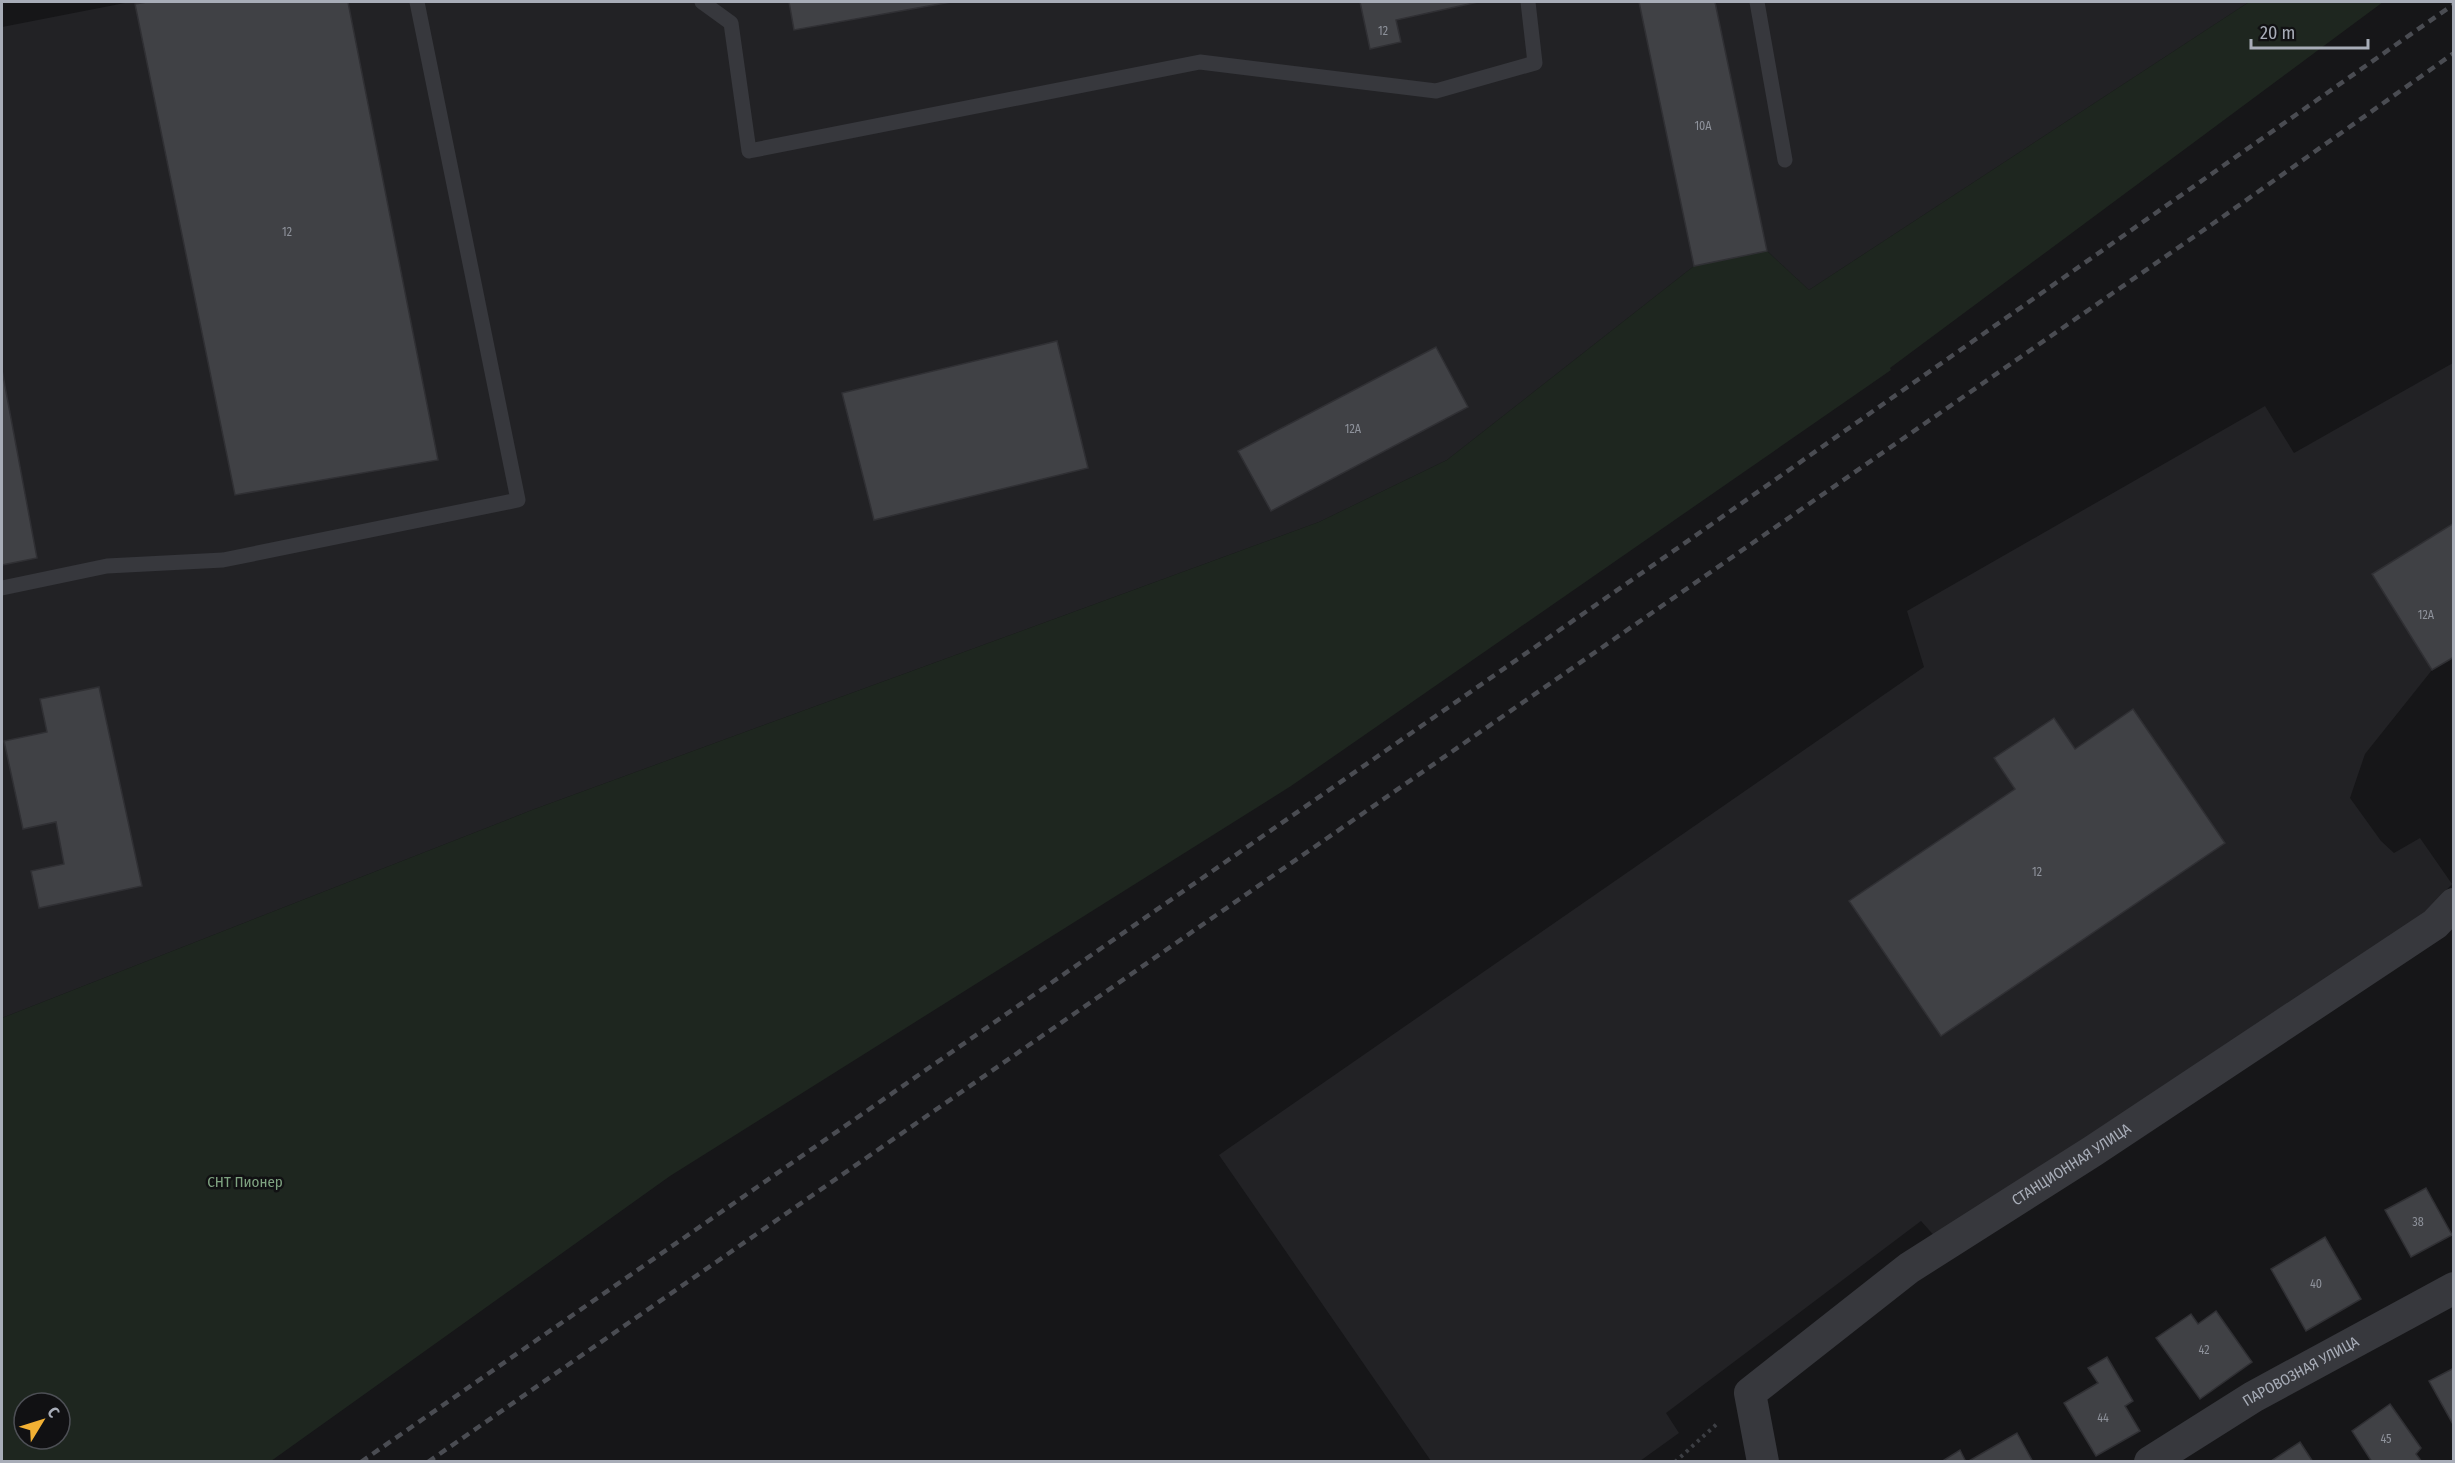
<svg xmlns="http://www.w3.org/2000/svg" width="2455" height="1463" viewBox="0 0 2455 1463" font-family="'Fira Sans Condensed',sans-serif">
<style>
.built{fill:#222225}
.green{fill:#1e261f;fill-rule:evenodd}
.building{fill:#404145;stroke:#303034;stroke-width:1.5}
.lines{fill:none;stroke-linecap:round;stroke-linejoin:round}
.path{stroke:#3d3f44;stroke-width:4;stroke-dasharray:3 4.5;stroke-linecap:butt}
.service{stroke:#37383d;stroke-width:15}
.minor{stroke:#37383d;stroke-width:32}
.rail{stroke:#4a4c52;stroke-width:4.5;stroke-dasharray:8 6;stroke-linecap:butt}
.labels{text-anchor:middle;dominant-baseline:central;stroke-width:5;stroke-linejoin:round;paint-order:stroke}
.number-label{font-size:12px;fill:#8e929b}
.street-label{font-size:15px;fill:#a8adb8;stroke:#111113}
.park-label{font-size:15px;fill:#7fa381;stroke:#111113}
</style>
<rect width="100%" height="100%" fill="#161618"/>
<g class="built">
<path d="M130,2h2119l-440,288 -42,-39 -73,15 -247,194 -128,62 -787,288 -530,208v-991z"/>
<path d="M2453,363v294l-21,13 -67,84 -15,44 31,43 13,12 26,-15 32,46 -38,41 -476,315 -17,-19 -255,192 13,20 -39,28h-209l-212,-306 705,-488 -17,-56 358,-205 29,47z"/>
</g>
<path class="green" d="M2249,2h134l-493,366 1,2 -600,416 -621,390 -399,285h-269v-443l530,-208 787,-288 128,-62 247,-194 73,-15 42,39zM24,1403h36v36h-36z"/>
<g class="building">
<path d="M147,2h201l90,458 -203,35 -100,-491z"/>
<path d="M789,2h162l-157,28z"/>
<path d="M1360,2h118l-82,18 5,22 -31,7z"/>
<path d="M1639,2h76l52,249 -73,15z"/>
<path d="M1057,341l31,127 -214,52 -32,-127z"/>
<path d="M1436,347l32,60 -197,104 -33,-60z"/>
<path d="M2,370l35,188 -35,7z"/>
<path d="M2454,523v134l-22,13 -60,-96z"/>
<path d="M99,687l43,199 -103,22 -8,-37 33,-7 -8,-42 -33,7 -19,-88 43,-9 -7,-33z"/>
<path d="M2133,709l92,134 -284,193 -92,-135 166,-112 -21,-31 60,-40 21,31z"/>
<path d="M2426,1188l26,47 -41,22 -26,-47z"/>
<path d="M2325,1237l36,62 -55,32 -35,-62z"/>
<path d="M2216,1311l36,51 -52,37 -44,-61 35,-24 7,10z"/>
<path d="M2107,1357l26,44 -8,5 15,25 -44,25 -32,-53 34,-20 -10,-15z"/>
<path d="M2454,1368v58l-25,-45z"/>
<path d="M2390,1404l31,44 -5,6 6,8h-50l-20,-31z"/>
<path d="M2017,1433l16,29h-66z"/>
<path d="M2300,1442l13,20 -42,-1z"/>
<path d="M1960,1450l6,12h-21l-1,-2z"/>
</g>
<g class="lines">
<path class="path" d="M1675,1462l44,-40"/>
<g class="service">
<path d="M702,2l29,21 18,128 451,-89 236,29 99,-28 -7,-61"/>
<path d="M1757,2l28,158"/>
<path d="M2,588l105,-22 116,-6 295,-60 -101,-498"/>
</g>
<g class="minor">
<path id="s1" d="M1763,1462l-13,-69 159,-125 184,-117 342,-227 19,-20"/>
<path id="s2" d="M2150,1462l103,-65 201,-109"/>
</g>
<g class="rail">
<path d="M361,1462l1311,-910 782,-548"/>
<path d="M428,1462l1793,-1244 233,-165"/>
</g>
</g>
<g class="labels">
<g class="number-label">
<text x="1383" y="31">12</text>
<text x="1703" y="126">10А</text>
<text x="287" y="232">12</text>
<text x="1353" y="429">12А</text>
<text x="2426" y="615">12А</text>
<text x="2037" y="872">12</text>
<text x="2418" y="1222">38</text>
<text x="2316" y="1284">40</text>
<text x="2204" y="1350">42</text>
<text x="2103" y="1418">44</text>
<text x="2386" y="1439">45</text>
</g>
<g class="street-label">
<text stroke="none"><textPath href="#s1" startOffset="465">СТАНЦИОННАЯ УЛИЦА</textPath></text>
<text stroke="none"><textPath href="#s2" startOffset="176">ПАРОВОЗНАЯ УЛИЦА</textPath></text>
</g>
<g class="park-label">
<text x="245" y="1182">СНТ Пионер</text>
</g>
</g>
<rect width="2455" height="1463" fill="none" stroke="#a8adb8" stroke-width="6"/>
<g transform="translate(42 1421) rotate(52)"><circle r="28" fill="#111113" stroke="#4d4f55" stroke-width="1.5"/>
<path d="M0-4.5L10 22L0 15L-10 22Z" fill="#f2b134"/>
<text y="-9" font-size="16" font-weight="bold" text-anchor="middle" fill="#a8adb8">С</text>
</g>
<path d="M2251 39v9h117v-9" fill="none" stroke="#a8adb8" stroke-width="3"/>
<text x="2260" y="39" font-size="18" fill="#a8adb8" stroke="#111113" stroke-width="4.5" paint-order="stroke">20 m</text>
</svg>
